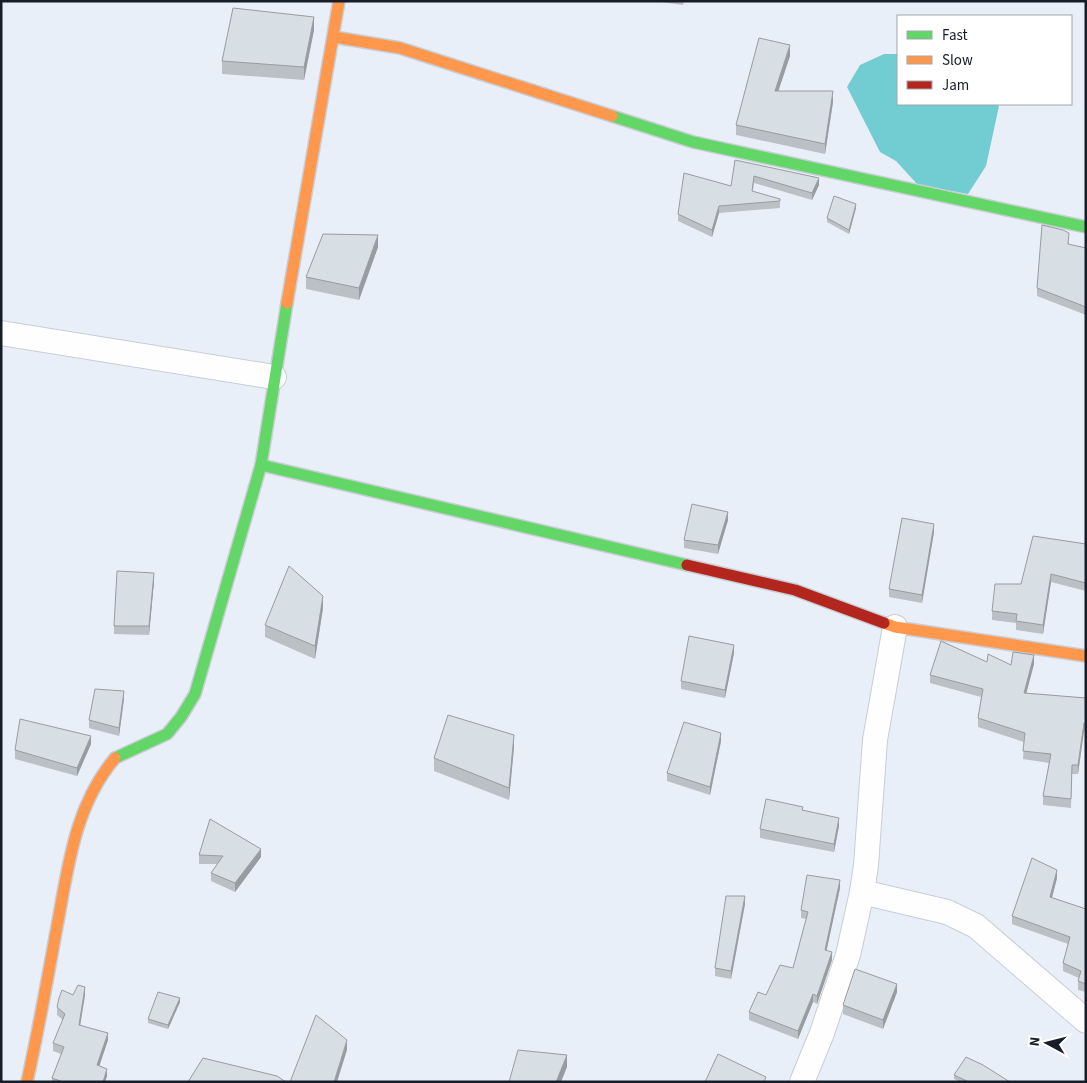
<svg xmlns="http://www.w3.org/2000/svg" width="1087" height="1083" viewBox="0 0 1087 1083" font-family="'Source Sans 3',sans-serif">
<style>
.built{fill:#e9eff9;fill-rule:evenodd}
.water{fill:#71cdd1}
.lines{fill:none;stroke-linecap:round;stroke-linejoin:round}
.street-casing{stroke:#c9cdd4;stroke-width:26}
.fast-casing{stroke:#c9cdd4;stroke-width:14}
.slow-casing{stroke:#c9cdd4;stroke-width:14}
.jam-casing{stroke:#c9cdd4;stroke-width:14}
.street{stroke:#fefeff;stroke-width:24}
.fast{stroke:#63d668;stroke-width:11}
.slow{stroke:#ff974d;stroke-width:11}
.jam{stroke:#b3261e;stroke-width:11}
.wall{fill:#bac0c4}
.shaded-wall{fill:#979ca0}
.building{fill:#d8dfe4;stroke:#979ca0}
</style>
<rect width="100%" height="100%" fill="#f7f9fc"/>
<path class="built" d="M1,1h1085v1081h-1085zM898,16h173v88h-173z"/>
<path class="water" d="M884,54h14v50h98l3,2 -13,60 -18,28 -50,-9 -22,-24 -16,-9 -33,-65 13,-22z"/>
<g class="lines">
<g class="street-casing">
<g id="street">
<path d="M1,333l273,44"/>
<path d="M862,892l85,20 29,14 110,95"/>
<path d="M802,1082l20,-49 26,-78 14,-63 4,-27 9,-125 20,-113"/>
</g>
</g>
<g class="fast-casing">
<g id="fast">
<path d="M612,116l81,26 393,85"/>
<path d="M261,465l426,100"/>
<path d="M115,758l52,-24 14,-17 14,-23 66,-229 26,-162"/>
</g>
</g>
<g class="slow-casing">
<g id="slow">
<path d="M334,37l66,11 212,68"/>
<path d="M287,303l52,-302"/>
<path d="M884,623l11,4 191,29"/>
<path d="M27,1082c11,-50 20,-100 29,-150 12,-62 17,-124 59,-174"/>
</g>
</g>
<g class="jam-casing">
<path id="jam" d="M687,565l108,25 89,33"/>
</g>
<use href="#street" class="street"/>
<use href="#fast" class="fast"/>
<use href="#slow" class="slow"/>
<use href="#jam" class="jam"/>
</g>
<g class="wall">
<path d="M654,1h30l-1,4z"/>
<path d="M314,30l-10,50 -82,-6v-13z"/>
<path d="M790,56l-12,35 55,11 -8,52 -89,-19v-10z"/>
<path d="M735,160l84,25 -7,15 -58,-17 -1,9 27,7v9l-61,5 -7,24 -34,-16v-7l53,-28z"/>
<path d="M856,208l-7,26 -22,-12v-4z"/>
<path d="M1069,241v4l17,3v67l-49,-19v-8z"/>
<path d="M378,247l-19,53 -53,-11v-12z"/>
<path d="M728,520l-10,34 -34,-6v-8z"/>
<path d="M934,532l-12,71 -33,-6v-8z"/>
<path d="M1086,544v47l-35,-9 -8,52 -27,-4v-7l-24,-3v-9l29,-27z"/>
<path d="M154,582l-5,53 -35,-1v-8z"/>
<path d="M323,608l-8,51 -50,-22v-12z"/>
<path d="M734,653l-9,45 -44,-9v-8z"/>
<path d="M987,662l24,3 23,-1 -8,29 60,5v34l-2,-1 -6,43h-6l-1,34 -28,-3v-9l6,-33 -26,-4 1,-17 -46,-15v-9l3,-21 -51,-14v-8z"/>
<path d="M124,699l-5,37 -30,-8v-8z"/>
<path d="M721,741l-11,54 -43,-14v-8z"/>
<path d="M91,744l-14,32 -62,-17v-9z"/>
<path d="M514,747l-5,53 -75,-29v-13z"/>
<path d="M803,810l36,16 -5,26 -74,-14v-9z"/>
<path d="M199,855l62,2 -26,35 -24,-11v-8l6,-9h-18z"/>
<path d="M1057,878l-5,20 34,11v83l-8,-2v-9l1,-3 -16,-7v-8l5,-19 -56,-20v-8z"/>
<path d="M840,888l-14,63 6,9 -15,44 -4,-2 -15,37 -49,-19v-8l44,-44 13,-49 -5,-1v-8z"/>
<path d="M745,904l-14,75 -16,-3v-8z"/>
<path d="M897,992l-14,37 -40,-15v-9z"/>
<path d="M73,995h12l-5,30 28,15 -9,26 8,10 -2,6h-53v-4l9,-24 -8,-3v-8l10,-23 -6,-5v-8z"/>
<path d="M180,1002l-12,27 -20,-6v-4z"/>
<path d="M954,1075l56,7h-50l-6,-3z"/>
</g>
<g class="shaded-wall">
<path d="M314,17v13l-10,50v-13z"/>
<path d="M790,45v11l-15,45v-10z"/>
<path d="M833,91v11l-8,52v-10z"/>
<path d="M819,178v7l-7,15v-7z"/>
<path d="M856,204v4l-7,26v-4z"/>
<path d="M719,206v7l-7,24v-7z"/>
<path d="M378,235v12l-19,53v-12z"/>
<path d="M728,512v8l-10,34v-9z"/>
<path d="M934,524v8l-12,71v-8z"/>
<path d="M154,573v9l-5,53v-9z"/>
<path d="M1051,574v8l-8,52v-9z"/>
<path d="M323,596v12l-8,51v-13z"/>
<path d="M734,645v8l-9,45v-8z"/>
<path d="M1034,655v9l-10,38v-9z"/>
<path d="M124,691v8l-5,37v-8z"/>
<path d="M1084,723v8l-6,43v-9z"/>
<path d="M721,733v8l-11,54v-8z"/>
<path d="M514,735v12l-5,53v-12z"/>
<path d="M91,736v8l-14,32v-8z"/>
<path d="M839,818v8l-5,26v-8z"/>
<path d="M261,849v8l-26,35v-9z"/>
<path d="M1057,870v8l-7,27v-8z"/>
<path d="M840,880v8l-15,70v-8z"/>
<path d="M745,896v8l-14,75v-8z"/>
<path d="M832,952v8l-15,44v-8z"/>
<path d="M897,984v8l-14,37v-9z"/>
<path d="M85,987v8l-6,38v-8z"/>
<path d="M813,994v8l-15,37v-8z"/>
<path d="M180,998v4l-12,27v-4z"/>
<path d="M108,1033v7l-11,33v-8z"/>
<path d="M347,1040v10l-10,32h-3z"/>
<path d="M567,1055v12l-6,15h-5z"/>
<path d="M107,1069v7l-2,6h-2z"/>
</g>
<g class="building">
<path d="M233,8l81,9 -10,50 -82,-6z"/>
<path d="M759,38l31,7 -15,46h58l-8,53 -89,-19z"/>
<path d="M735,160l84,18 -7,15 -58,-17 -2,15 28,8v2l-61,5 -7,24 -34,-16 6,-41 47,13z"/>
<path d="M834,196l22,8 -7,26 -22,-12z"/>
<path d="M1042,225l21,5 6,3 -1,11 18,4v59l-49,-19z"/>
<path d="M323,234l55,1 -19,53 -53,-11z"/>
<path d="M692,504l36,8 -10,33 -34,-5z"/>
<path d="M902,518l32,6 -12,71 -33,-6z"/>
<path d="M1033,536l53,8v39l-35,-9 -8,51 -27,-4 1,-7 -25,-3 3,-27h26z"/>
<path d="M289,566l34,30 -8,50 -50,-21z"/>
<path d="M117,571l37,2 -5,53h-35z"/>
<path d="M689,636l45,9 -9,45 -44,-9z"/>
<path d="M941,641l46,21 1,-8 23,11 2,-13 21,3 -10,38 62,5v25h-2l-6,42h-6l-1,34 -28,-3 8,-42 -28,-3 2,-18 -47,-15 5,-29 -53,-14z"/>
<path d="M95,689l29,2 -5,37 -30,-8z"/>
<path d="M448,715l66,20 -5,53 -75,-30z"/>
<path d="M20,719l71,17 -14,32 -62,-18z"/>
<path d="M684,722l37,11 -11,54 -43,-14z"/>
<path d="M766,799l37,8 -1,3 37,8 -5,26 -74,-15z"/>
<path d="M210,819l51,30 -26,34 -24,-10 12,-17 -24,-1z"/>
<path d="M1032,858l25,12 -7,27 36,12v75l-8,-3 3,-10 -18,-8 7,-26 -58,-21z"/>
<path d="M807,875l33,5 -15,70 7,2 -15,44 -4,-2 -15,37 -49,-19 9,-20 8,3 14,-30 13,3 15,-56 -7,-2z"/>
<path d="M726,896h19l-14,75 -16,-3z"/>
<path d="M855,969l42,15 -14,36 -40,-15z"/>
<path d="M78,985l7,2 -6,38 29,8 -11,32 10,4 -4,13h-40l-11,-4 12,-31 -11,-4 12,-29 -8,-7 2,-9 3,-8 11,5z"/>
<path d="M158,992l22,6 -12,27 -20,-6z"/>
<path d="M316,1015l31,25 -13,42h-44z"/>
<path d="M518,1050l49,5 -11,27h-47z"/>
<path d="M718,1054l48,23 -2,5h-59z"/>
<path d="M966,1057l17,8 27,17h-41l-15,-7z"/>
<path d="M203,1058l74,18 9,6h-98z"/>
</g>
<rect width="1087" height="1083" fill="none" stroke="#171d28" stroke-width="5"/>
<rect x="897" y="15" width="175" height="90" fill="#ffffff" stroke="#a2a5a9"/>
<rect x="907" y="31" width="25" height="8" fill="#63d668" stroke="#a2a5a9"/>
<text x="942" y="40" font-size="15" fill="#171d28">Fast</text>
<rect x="907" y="56" width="25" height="8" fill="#ff974d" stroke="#a2a5a9"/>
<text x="942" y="65" font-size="15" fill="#171d28">Slow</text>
<rect x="907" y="81" width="25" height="8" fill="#b3261e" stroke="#a2a5a9"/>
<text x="942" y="90" font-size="15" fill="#171d28">Jam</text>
<g transform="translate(1047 1043) rotate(277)" stroke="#ffffff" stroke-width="4" paint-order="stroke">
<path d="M0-4L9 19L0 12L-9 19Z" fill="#171d28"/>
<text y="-8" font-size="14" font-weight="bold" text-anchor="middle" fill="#171d28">N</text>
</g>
</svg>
